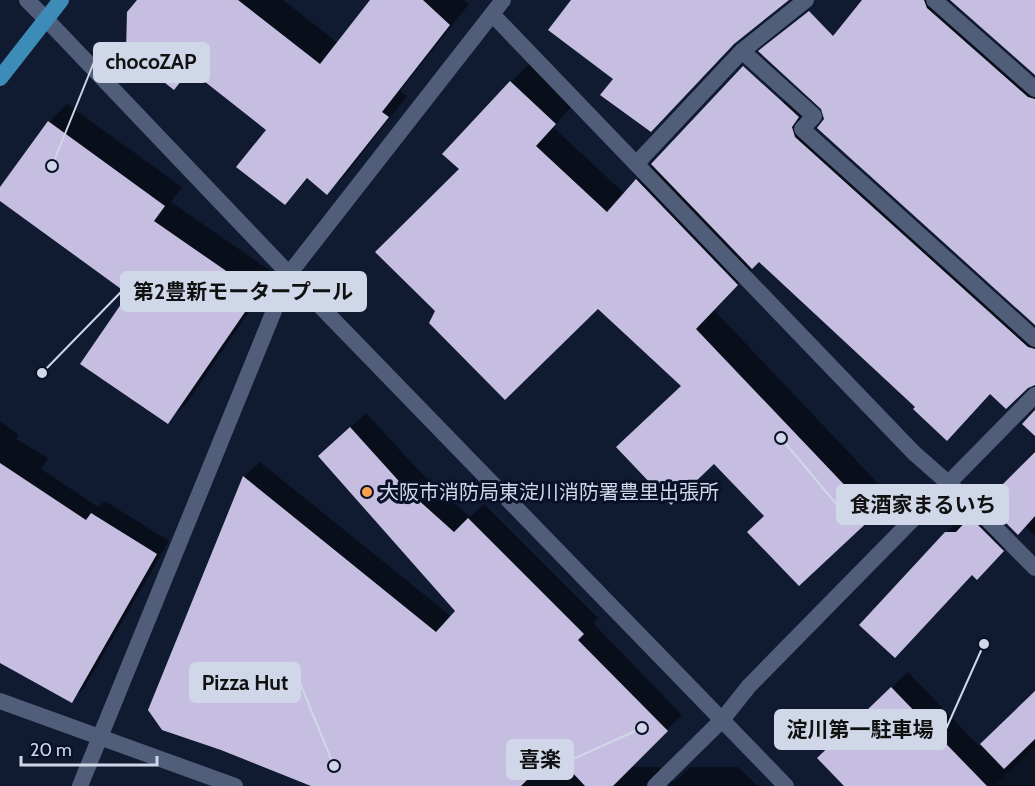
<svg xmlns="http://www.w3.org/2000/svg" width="1035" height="786" viewBox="0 0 1035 786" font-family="Cabin,'Noto Sans JP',sans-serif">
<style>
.built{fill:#182541}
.shadow{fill:#0007}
.building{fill:#c6bee0}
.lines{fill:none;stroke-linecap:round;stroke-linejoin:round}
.minor{stroke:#515e7a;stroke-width:16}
.tertiary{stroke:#515e7a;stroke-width:16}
.primary{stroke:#3d8cb8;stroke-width:16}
.poi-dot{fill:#f9a04d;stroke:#081128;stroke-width:2}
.labels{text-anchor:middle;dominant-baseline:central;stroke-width:6;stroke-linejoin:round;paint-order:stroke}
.poi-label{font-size:20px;fill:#cfd7e8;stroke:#081128;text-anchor:start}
.leader{fill:none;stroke:#cfd7e8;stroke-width:2}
.callout-dot{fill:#cfd7e8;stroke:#081128;stroke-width:2}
.callout{fill:#cfd7e8;stroke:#cfd7e8;stroke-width:2}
.callout-label{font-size:21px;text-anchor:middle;font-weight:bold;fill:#111}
</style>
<rect width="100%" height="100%" fill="#101b32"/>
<path class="built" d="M1035,746v40h-42z"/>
<g class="shadow">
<path d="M138,0h145l55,43 34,-43h92l5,4 -69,87 7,5 -60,77 -20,20 -18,-15 -24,25 -17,-74 -76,-59 -18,18z"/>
<path d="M864,0h82l89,78v245l-209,-204z"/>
<path d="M530,64l43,41 -20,22 72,67 28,-30 71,12 59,-74 13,-13 12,35 227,204v56l-118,23 -158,-147 -45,50 177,187 -18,18 -191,-129 -84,-79 -162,4 25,-142 50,-87z"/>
<path d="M67,104l115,83 -11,15 104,72 -89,130 -19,18 -36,-128 -131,-95v-10l49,-67z"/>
<path d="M366,413l55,60 49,44 14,-13 114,114 -5,5 89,92 -53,52h31v5l2,6 12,4 17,-15h47l20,19h-443l-165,-76 94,-233 16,-15 192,155 5,-5 -122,-171z"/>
<path d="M0,421l19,14 -3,4 32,19 -7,11 57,38 7,-6 64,40 -85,147 -13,13 -71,-40z"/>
<path d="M1035,450v86l-10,-10v-62l-2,-1z"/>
<path d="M982,508l31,31 -25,28 -16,6 -26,-40 11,-11h11z"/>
<path d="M908,672l71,74 56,-54v94h-189l-11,-44z"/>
</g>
<g class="building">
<path d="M137,0h101l82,64 50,-64h53l27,25 -68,87 7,5 -62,78 -20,-17 -22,27 -49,-38 30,-37 -76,-60 -16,20 -48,-38 1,-40z"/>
<path d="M571,0h218l-55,44 -83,88 -51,-37 13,-16 -65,-49z"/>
<path d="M862,0h62l3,8 101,89 7,2v226l-218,-197 7,-9 -3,-10 -63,-58 51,-40 24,25z"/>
<path d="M950,0h85v75z"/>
<path d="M743,66l56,51 -7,10 3,10 233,210 7,2v36l-7,3 -22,21 -16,-15 -43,47 -34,-32 2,-2 -156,-145 -7,7 -101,-105z"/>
<path d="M510,81l46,43 -20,22 71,66 29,-33 102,106 -42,44 178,187 -75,70 -52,-54 17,-16 -50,-52 -43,41 -55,-58 65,-61 -83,-77 -93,91 -76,-77 6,-12 -60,-59 84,-83 -17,-15z"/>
<path d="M48,121l117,85 -11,15 104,72 -90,131 -88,-60 48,-70 -128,-93v-14z"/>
<path d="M1035,410v26l-13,-12z"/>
<path d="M350,427l56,62 48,43 14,-14 116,116 -6,6 90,91 -55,55h-28l-31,-33 -33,33h-210l-90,-36 -59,-20 -14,-20 95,-234 193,156 19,-21 -137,-155z"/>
<path d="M1035,452v64l-17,19 -33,-33z"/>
<path d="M0,463l86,57 5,-7 66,41 -85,149 -72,-40z"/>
<path d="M970,517l34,34 -27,29 -5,-5 -77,83 -36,-33 86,-93h11z"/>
<path d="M891,687l96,99h-143l-27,-28z"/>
<path d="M1035,691v48l-31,30 -24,-25z"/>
</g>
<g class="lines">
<g class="minor">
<path d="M934,0l101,89"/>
<path d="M492,14l422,439 58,51 63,64"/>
<path d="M46,19l243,255 497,512"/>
<path d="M742,51l72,65 -12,13 233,210"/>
<path d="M637,163l105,-112 64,-51"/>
<path d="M0,701l235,85"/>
<path d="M80,786l209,-512 214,-274"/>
<path d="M655,786l67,-66 27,-34 286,-291"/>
</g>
<path class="tertiary" d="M27,0l19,19"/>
<path class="primary" d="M0,78l61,-78"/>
</g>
<circle class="poi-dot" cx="367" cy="492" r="6"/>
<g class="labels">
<g class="poi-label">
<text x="379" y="492">大阪市消防局東淀川消防署豊里出張所</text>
</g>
</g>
<path class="leader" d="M52 166L94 62M42 373L121 292M781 438L837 505M334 766L300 683M984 644L946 729M642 728L573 759"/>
<g class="callout-dot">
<circle cx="52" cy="166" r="6"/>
<circle cx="42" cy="373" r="6"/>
<circle cx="781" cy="438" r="6"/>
<circle cx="334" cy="766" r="6"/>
<circle cx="984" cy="644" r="6"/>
<circle cx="642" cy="728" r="6"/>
</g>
<g class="callout">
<rect x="94" y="43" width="115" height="39" rx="6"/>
<rect x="121" y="272" width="245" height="39" rx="6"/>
<rect x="837" y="485" width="171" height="39" rx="6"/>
<rect x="190" y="663" width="110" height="39" rx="6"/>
<rect x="775" y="710" width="171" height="39" rx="6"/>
<rect x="507" y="740" width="66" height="39" rx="6"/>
</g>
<g class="callout-label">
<text x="151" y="69">chocoZAP</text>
<text x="243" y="299">第2豊新モータープール</text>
<text x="923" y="512">食酒家まるいち</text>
<text x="245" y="690">Pizza Hut</text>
<text x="860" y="737">淀川第一駐車場</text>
<text x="540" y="767">喜楽</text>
</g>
<path d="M21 756v9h136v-9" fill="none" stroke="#cfd7e8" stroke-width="3"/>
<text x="30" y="756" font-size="18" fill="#cfd7e8" stroke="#081128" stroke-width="4.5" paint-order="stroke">20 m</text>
</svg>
